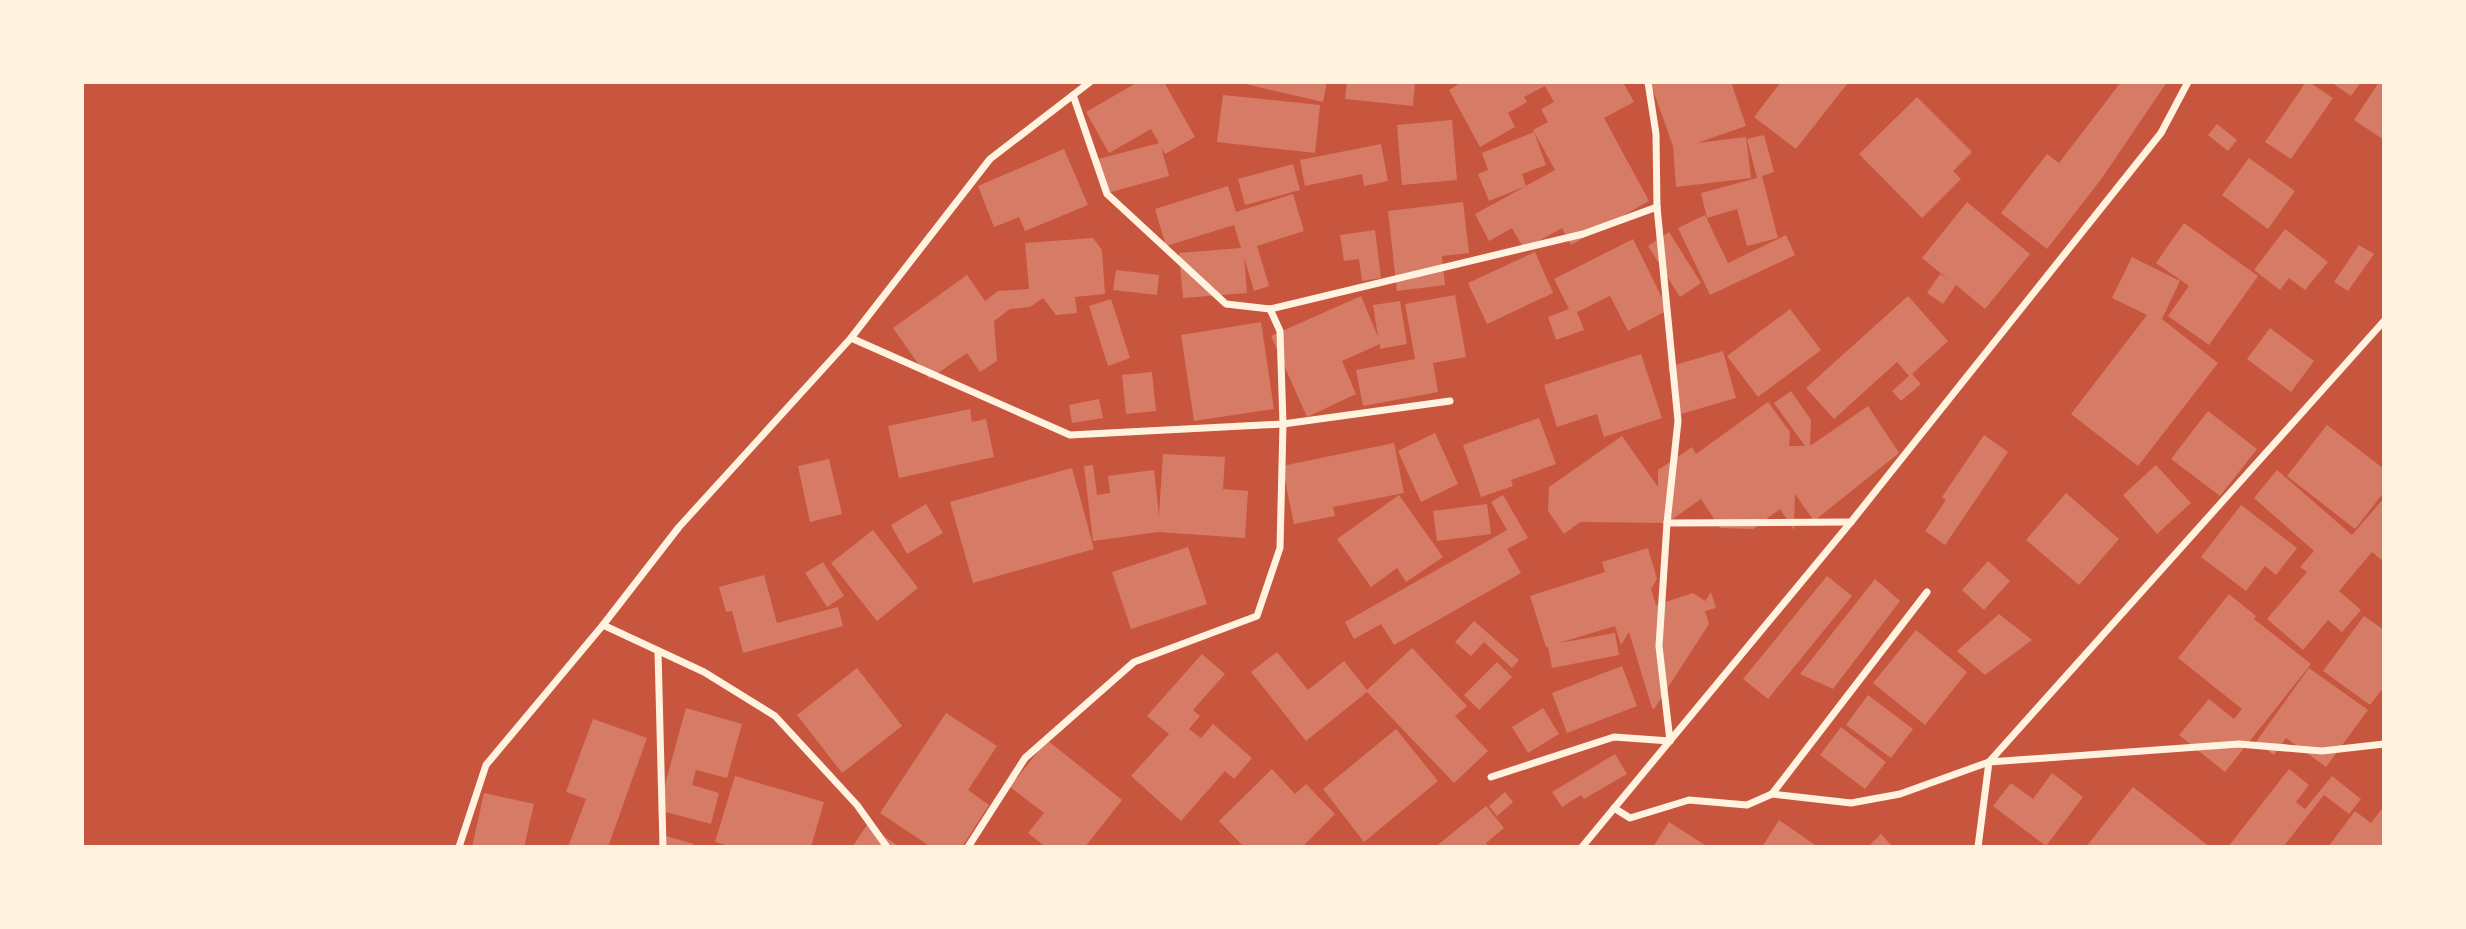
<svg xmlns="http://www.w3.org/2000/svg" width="2466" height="929" viewBox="0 0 2466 929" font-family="Figtree,sans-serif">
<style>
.building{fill:#d67c66}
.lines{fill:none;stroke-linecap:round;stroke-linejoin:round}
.minor{stroke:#fff3e0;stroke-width:7}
</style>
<rect width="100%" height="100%" fill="#c8553d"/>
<g class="building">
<path d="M1138,82h26l31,55 -30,17 -4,-7 8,29 -65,18 -9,-34 64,-17 -8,-14 -42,24 -23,-41z"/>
<path d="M1237,82h90l-4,20z"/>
<path d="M1347,82h68l-2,24 -68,-7z"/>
<path d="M1462,82h161l11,20 -30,16 45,83 -78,44 -9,-17 -38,21 -12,-21 -23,13 -14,-27 80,-44 -22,-40 15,-8 -7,-13 13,-7 -9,-16 -21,11 3,5 -19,11 7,14 -35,20 -31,-57z"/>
<path d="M1650,82h81l15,44 -49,17 49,-6 5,41 -75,9 -3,-41z"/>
<path d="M1781,82h64l2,2 -51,65 -42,-32z"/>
<path d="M2121,82h46l-65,96 -55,71 -46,-36 46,-59 12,9z"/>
<path d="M2306,82h3l24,16 -42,61 -26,-17z"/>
<path d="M2331,82h30l-10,14z"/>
<path d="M2379,82h5v58l-30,-20z"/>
<path d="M1223,95l97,10 -5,48 -98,-11z"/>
<path d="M1917,97l55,55 -19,19 8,8 -39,39 -63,-64z"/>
<path d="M1452,120l5,60 -55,5 -5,-60z"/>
<path d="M2217,124l20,16 -9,11 -20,-16z"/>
<path d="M1534,132l12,33 -24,9 4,12 -37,15 -11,-27 10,-4 -6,-17z"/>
<path d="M1764,135l10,37 -12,4 16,62 -31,8 -10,-37 -30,9 -6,-25 56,-15 -10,-39z"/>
<path d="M1381,144l7,37 -24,5 -2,-12 -57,12 -5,-26z"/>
<path d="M1064,149l24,56 -63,26 -6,-14 -25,10 -16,-41z"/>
<path d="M2249,158l46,33 -27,38 -46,-34z"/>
<path d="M1293,164l7,26 -55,15 -7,-26z"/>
<path d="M1228,186l8,26 57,-18 11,37 -47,15 12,40 -15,5 -10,-34 3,36 -64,5 -4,-45 62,-5 -7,-23 -68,21 -11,-37z"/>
<path d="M1463,202l6,51 -27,3 3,29 -48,6 -9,-80z"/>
<path d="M1967,202l63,52 -45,55 -29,-24 -13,19 -16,-11 13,-19 9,6 -27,-22z"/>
<path d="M1705,215l23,48 58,-28 9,20 -85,40 -32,-67z"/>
<path d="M2184,223l74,53 -49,69 -41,-29 21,-30 -33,-23z"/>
<path d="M2285,229l43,33 -23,28 -16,-12 -9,12 -26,-20z"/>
<path d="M1375,230l6,48 -19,3 -3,-22 -15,2 -4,-26z"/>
<path d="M1669,232l32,51 -21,14 -32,-51z"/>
<path d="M1093,238l9,12 3,44 -30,3 2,16 -21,2 -13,-17 -13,9 -20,2 -16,12 3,40 -17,11 -13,-19 -38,26 -36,-51 74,-53 18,26 13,-10 31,-2 -4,-46z"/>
<path d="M1633,239l35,71 -40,21 -18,-35 -33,16 7,18 -28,10 -8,-23 21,-8 -15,-30z"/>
<path d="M2359,245l15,9 -26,37 -14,-9z"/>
<path d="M1535,252l18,41 -66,31 -19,-41z"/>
<path d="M2132,257l48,24 -18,38 56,44 -80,103 -67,-52 76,-99 -35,-17z"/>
<path d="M1116,270l43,5 -2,20 -44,-5z"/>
<path d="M1455,295l11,62 -33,6 5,29 -75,14 -7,-36 59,-11 -10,-55z"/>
<path d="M1361,296l17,41 -5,-32 27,-4 7,43 -27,5v-5l-38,17 14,33 -49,23 -36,-81z"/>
<path d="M1908,296l40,45 -36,33 9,10 -20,17 -9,-10 17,-15 -12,-14 -63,57 -28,-31z"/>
<path d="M1111,299l19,59 -22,8 -19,-60z"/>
<path d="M1790,309l31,41 -63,47 -31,-41z"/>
<path d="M1261,322l13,87 -80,12 -13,-86z"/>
<path d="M2270,328l44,33 -23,31 -44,-33z"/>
<path d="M1723,351l13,47 -55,16 -13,-47z"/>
<path d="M1641,354l21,64 -58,19 -7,-23 -40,13 -13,-42z"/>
<path d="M1152,372l4,39 -30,3 -4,-39z"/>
<path d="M1791,391l20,29 -1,26 58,-40 31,47 -85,68 -19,-27 -1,36 -14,-21 -27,20 -33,-1 -19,-29 -34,24 -87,-1 -16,12 -16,-23 1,-24 73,-51 36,51v-17l34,-23 4,7 72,-52 22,30 -1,14h16l-31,-43z"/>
<path d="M1099,399l4,19 -31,5 -3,-18z"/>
<path d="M970,409l2,13 14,-3 8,38 -95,21 -11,-52z"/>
<path d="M2208,411l49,38 -37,47 -49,-37z"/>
<path d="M1539,418l17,46 -45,16 2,6 -32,11 -18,-52z"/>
<path d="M2327,425l57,44v23l-29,37 -68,-53z"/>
<path d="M1435,433l23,51 -37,18 -23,-51z"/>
<path d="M1984,435l24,17 -63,93 -20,-14 21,-31 -4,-3z"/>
<path d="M1394,443l10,50 -71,14 2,9 -41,8 -12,-58z"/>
<path d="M1163,454l62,3 -2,32 25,2 -3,47 -87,-6 -65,9 -9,-75 9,-1 4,30 13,-2 -2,-17 46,-6 5,46z"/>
<path d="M829,459l13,55 -32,8 -12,-56z"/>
<path d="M2156,465l35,38 -34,31 -34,-39z"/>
<path d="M1072,468l22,81 -121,34 -23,-81z"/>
<path d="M2277,470l75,65 32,-37v64l-12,-10 -33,39 22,19 -19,22 -14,-12 -25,30 -36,-31 40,-47 -7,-5 14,-16 -60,-53z"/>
<path d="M2066,493l53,46 -40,46 -53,-45z"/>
<path d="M1399,495l44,62 -37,25 -9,-14 -26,19 -34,-48z"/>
<path d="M1503,495l25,43 -21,11 14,24 -127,72 -13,-21 -27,15 -9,-17 162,-92 -16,-28z"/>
<path d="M926,504l17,29 -36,21 -16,-29z"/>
<path d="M1487,504l4,30 -54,7 -4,-30z"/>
<path d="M2241,505l56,43 -21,27 -11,-9 -19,25 -45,-34z"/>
<path d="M873,530l45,58 -41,33 -46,-58z"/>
<path d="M1188,547l19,57 -76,25 -19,-57z"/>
<path d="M1648,548l9,31 -6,10 5,16 37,-12 12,8 6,-9 5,16 -11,3 4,13 -55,85 -2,-1 -23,-76 -8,13 -6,-19 -56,17 56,-10 4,22 -67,13 -4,-21h-2l-16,-51 75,-24 -3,-10z"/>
<path d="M1988,561l22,20 -26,29 -22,-20z"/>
<path d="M823,562l21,34 -17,11 -22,-34z"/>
<path d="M764,575l13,48 61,-16 5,19 -100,27 -11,-42 -6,1 -7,-25z"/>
<path d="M1827,576l25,20 -84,103 -25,-20z"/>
<path d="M1875,579l25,22 -67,88 -33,-15z"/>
<path d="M2229,594l27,22 -2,3 57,45 -86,108 -46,-37 30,-36 25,20 8,-10 -64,-51z"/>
<path d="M1999,614l33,26 -47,35 -28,-24z"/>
<path d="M2364,616l20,14v57l-14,18 -47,-34z"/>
<path d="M1474,621l45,39 -7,8 -28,-26 -13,14 -16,-14z"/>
<path d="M1916,630l51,42 -42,53 -52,-42z"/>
<path d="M1412,648l55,58 -12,10 33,35 -34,32 -87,-91 -61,49 -55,-69 26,-20 31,38 36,-29 23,29z"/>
<path d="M1202,654l23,20 -32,36 7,6 -11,13 12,9 12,-14 39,34 -18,21 -9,-8 -44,50 -50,-45 38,-42 -22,-18z"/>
<path d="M1497,662l15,15 -33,33 -15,-15z"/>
<path d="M1622,666l15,40 -70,27 -15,-40z"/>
<path d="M857,668l45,58 -60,47 -45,-58z"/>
<path d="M2309,668l59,42 -42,57 -40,-29 -12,17 -18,-13z"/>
<path d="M1868,695l45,34 -22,29 -45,-33z"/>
<path d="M686,708l56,16 -15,54 -31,-8 -4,15 27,8 -8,31 -53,-14z"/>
<path d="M1543,708l16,26 -31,19 -16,-26z"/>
<path d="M946,713l51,33 -29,44 21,15 -27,42h-35l1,-2 -48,-32z"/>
<path d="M593,719l54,19 -39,109h-40l18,-48 -20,-7z"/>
<path d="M1841,727l45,35 -21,27 -45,-34z"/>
<path d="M1396,729l42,52 -74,61 -41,-53z"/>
<path d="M1047,740l75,60 -37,47h-43l1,-2 -15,-12 16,-20 -34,-26z"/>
<path d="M1615,754l12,20 -43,25 -3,-4 -19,12 -10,-15z"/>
<path d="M1272,769l23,25 11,-10 29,30 -33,33h-58l-25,-26z"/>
<path d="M2289,769l20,16 -13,17 9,7 27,-33 29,23 -12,15 -25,-19 -41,52h-55z"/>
<path d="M2052,773l31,24 -37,49 -53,-40 18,-23 22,16z"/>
<path d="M735,776l89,26 -13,45h-79l-17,-5z"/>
<path d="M2133,787l77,60h-124z"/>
<path d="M1505,792l8,10 -16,14 -8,-10z"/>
<path d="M484,793l50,11 -10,43h-52z"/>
<path d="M1486,806l18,22 -18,15 3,4h-54z"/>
<path d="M2384,806v41h-56l27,-36 16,12z"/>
<path d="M1779,820l39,27h-56z"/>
<path d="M1669,822l39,25h-55z"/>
<path d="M867,825l33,22h-48z"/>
<path d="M1881,834l12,13h-25z"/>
<path d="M662,835l32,9 -1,3h-35z"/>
</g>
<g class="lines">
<g class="minor">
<path d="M1073,95l34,99 119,110 44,5 313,-75 74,-27"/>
<path d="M851,338l219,97 213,-11 167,-23"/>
<path d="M1667,523l184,-1"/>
<path d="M603,625l101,47 71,44 82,89 30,42"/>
<path d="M658,651l5,196"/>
<path d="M1491,777l123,-40 56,4 -11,-95 8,-123 11,-102 -21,-214 -1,-73 -8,-52"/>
<path d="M1772,794l79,9 49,-9 89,-32 395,-441"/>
<path d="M1614,808l16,10 59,-18 58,5 25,-11 155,-202"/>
<path d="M459,847l27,-82 117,-140 76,-98 172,-189 139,-179 100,-77"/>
<path d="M968,847l57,-89 109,-96 123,-46 23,-68 3,-124 -3,-93 -10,-22"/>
<path d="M1582,847l269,-325 310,-389 27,-51"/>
<path d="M1978,847l11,-85 250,-18 83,7 62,-7"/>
</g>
</g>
<rect width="2466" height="929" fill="none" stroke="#fff3e0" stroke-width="168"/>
</svg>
